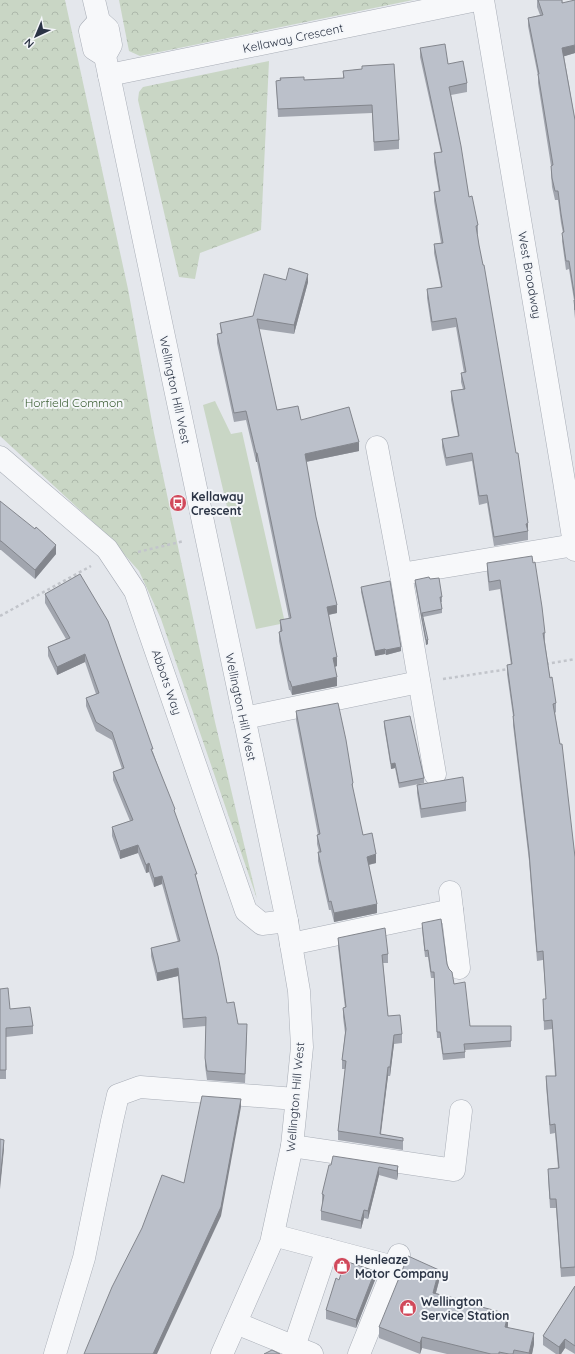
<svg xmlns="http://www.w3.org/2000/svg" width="575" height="1354" viewBox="0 0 575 1354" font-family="Quicksand,sans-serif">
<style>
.grass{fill:#c9d6c5}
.park{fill:url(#park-crowns)}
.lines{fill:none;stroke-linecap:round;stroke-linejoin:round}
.minor-casing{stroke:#a9aeb7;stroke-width:23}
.path{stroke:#c2c5cb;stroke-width:2.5;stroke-dasharray:3 3;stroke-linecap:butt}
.minor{stroke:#f7f8fa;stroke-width:22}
.wall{fill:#a1a5ae}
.shaded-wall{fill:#83868d}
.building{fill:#bbc0ca;stroke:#83868d}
.labels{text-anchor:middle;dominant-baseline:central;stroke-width:4;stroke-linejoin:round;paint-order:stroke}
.street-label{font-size:12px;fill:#2b3445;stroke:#f4f6f9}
.park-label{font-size:12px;fill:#3f6138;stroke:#f4f6f9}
.poi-label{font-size:12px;font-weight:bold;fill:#2b3445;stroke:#f4f6f9;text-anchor:start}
</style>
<defs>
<pattern id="park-crowns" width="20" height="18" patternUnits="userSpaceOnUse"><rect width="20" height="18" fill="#c9d6c5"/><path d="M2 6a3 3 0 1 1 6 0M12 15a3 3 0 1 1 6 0" fill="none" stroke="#adb8ab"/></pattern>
</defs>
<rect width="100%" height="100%" fill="#e4e7ec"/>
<path class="grass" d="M215,401l16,33 11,-2 43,191 -29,6 -53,-224z"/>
<g class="park">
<path d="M0,0h65l63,289 26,144 61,289 42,177 -96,-280 -22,-48 -32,-36 -107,-99z"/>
<path d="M119,0h294l-273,56 -11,-5z"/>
<path d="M269,61l-8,169 -61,23 -5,26 -16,-2 -41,-177 1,-8 4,-5z"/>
</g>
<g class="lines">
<g class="minor-casing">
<g id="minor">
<path d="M94,0l5,21 9,8 3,16 -6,11 4,19 178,846 12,70 3,56 -10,99 -21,97 -49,111"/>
<path d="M483,0l81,481 11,69"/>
<path d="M99,21l-9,10 4,18 11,7"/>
<path d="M109,75l368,-75"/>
<path d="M377,447l24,127 34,200"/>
<path d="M0,457l107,92 28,42 111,320 16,13 25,-3"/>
<path d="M401,574l173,-29"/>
<path d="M244,718l175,-36"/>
<path d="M450,892l9,76"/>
<path d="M291,944l161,-34"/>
<path d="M292,1146l162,24 7,-59"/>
<path d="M273,1235l121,32"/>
<path d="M236,1323l76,31"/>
<path d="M294,1347l33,-98"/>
<path d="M55,1354l29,-96 28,-137 6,-26 22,-8 156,12"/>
<path d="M359,1354l40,-99"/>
</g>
</g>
<g class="path">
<path d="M138,552l46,-11"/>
<path d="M0,616l91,-50"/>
<path d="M546,664l29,-5"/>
<path d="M443,679l66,-10"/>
</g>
<use href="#minor" class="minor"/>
</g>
<g class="wall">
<path d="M537,0h25l13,53 -11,3 11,64v199l-1,-10v-9l-5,-31 -3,1 -4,-29 1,-8 -2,-10 -3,-23h-3l-3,-13 -1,-13v-8l-13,-83v-7l-10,-50v-8l12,-3 -3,-8z"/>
<path d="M420,48l28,16 19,19v9l-16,3 18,102 9,28v9h-1l51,298v8l-34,6 -7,-43 -8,2 -7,-44 -26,5 -4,-19v-8l16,-3 -7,-36v-9l12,-2 -2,-7v-9h3l-8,-46 -24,4 -5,-33v-9l14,-2 -7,-34v-9l7,-1 -7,-42v-9h5l-5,-30v-9l7,-1 -21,-95z"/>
<path d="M362,69l37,71v9l-25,2 -2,-38 -94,4 -2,-36 4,-1v-2l24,2 39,-2v-7z"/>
<path d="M286,280l22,2 -14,52 -35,-5 18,81 24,10 58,31 -53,11 10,55 21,96 -8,2 8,51 -2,1 2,19 -45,9 -2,-5h-1l-10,-49v-9h1v-12l9,-1 -32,-157h-1l-10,-42 -12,2 -17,-79v-9h4l-1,-11 33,-7z"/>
<path d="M0,501l56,53 -21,25 -34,-29h-1z"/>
<path d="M487,563l58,70v9l5,36 6,25v9l-1,1 20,144v419l-14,1 -5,-69h-6l-2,-31v-8l10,-1 -3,-35 -5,1 -4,-49v-9h9l-3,-47 -8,1 -1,-31h3l-3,-39 -6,1 -8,-100 -16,-136v-9l-6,-42v-9h4l-11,-76 -11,2 -2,-19z"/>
<path d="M430,579l12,18v5h-1l1,7v4l-19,4 5,27 -2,1 -11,-61v-4z"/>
<path d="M361,587l40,64 -15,4 -1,-1 -10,2 -14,-64z"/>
<path d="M45,594l108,158 22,62 22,66 30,123 11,21 9,9 -2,50 -38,-3 -2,-14 1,-40 -23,2 -5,-52 -21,5 -6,-25v-8l27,-6 -16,-58 -8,3 -5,-15 -3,1 -8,-20 -18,6 -8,-23v-9l18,-6 -17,-41v-8l9,-3 -10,-29 -16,-9 -10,-25v-8l10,-4 -11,-32 -28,13 -9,-19v-9l18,-8 -21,-36z"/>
<path d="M296,711l57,72v9l10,43 13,28 -7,2 8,48 -43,9 -3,-12h-2l-11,-49v-9h1l-2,-8v-9h1l-22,-115z"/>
<path d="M384,721l40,57v5l-25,5 -4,-20 -4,1 -7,-43z"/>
<path d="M417,785l49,17v9l-45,7 -4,-25z"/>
<path d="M422,923l25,41 7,20 16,42 41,15v6l-46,3v8l-22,2 -3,-22h-3l-3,-60h-3l-3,-21h-3l-3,-28z"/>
<path d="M338,938l50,16v9h-5l5,53 14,18v9l-8,1 -4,32h-2l-7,58 22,4v12l-65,-10v-9l7,-62h-3v-9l3,-27 -2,-16v-9h2l-7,-61z"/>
<path d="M0,989l10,20 23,17v8l-27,3v42h-6z"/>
<path d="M331,1165l67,1v8l-1,6 -18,-5 -11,44 -4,-1 -3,11 -40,-9v-9l2,-8 -1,-1v-8z"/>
<path d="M375,1280l-19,48 -30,-9v-9z"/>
<path d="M439,1281l-3,12 39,13 33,19v2l26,17 -2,10h-85l-25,-6 -2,6 -41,-16v-11z"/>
<path d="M575,1286v68l-10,-6 -4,6h-5l-13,-9v-9z"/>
</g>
<g class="shaded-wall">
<path d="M575,45v8l-13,4v-9z"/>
<path d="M308,274v8l-14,52v-9z"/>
<path d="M359,442v9l-54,11v-8z"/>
<rect x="256" y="453" width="1" height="9"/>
<path d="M528,523v9l-2,-8z"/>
<path d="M56,545v9l-21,25v-9z"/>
<path d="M337,605v8l-10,2v-8z"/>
<path d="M426,640h2v4l-2,1z"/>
<path d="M401,647v4l-15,4v-5z"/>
<path d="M385,649v5l-10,2v-5z"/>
<path d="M85,654v8l-28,13v-8z"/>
<path d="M337,657v9l-4,1v-9z"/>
<path d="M337,677v9l-45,9v-8z"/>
<path d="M395,763v5l-4,1v-5z"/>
<path d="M138,845v8l-18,6v-8z"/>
<path d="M376,854v9l-9,2v-8z"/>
<path d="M149,863v9l-3,1v-8z"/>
<path d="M162,876v8l-8,3v-9z"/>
<path d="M377,904v9l-43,9v-9z"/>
<path d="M178,968v8l-21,5v-8z"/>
<path d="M394,1035v9l-4,32v-9z"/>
<path d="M388,1067v9l-8,62v-4z"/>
<path d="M241,1099v8l-20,109 -64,138h-4z"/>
<path d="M4,1140v9l-4,40v-9z"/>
<path d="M398,1166v8l-1,6v-9z"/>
<path d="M379,1167v8l-11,44v-8z"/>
<path d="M364,1210v8l-3,11v-8z"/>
<path d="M439,1270v11l-6,22v-10z"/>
<path d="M375,1271v9l-19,48v-8z"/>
<path d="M508,1314v11l-3,12v-10z"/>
<path d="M534,1333v11l-2,10h-3z"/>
<path d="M422,1337v11l-2,6v-11z"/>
<path d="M565,1339v9l-4,6h-2v-7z"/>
</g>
<g class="building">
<path d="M538,0h24v3l13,-3v45l-13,3 13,72v179l-6,-38h-3l-4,-28 2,-1 -3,-18 -3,-23h-3l-3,-13 -1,-12 2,-1 -15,-91h1l-11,-56 15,-3z"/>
<path d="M445,44l3,20 15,-3 4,22 -18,4 12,59 8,51 3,-1 6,29 -2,1 3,19 4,20h1l32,188h2l10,70 -2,1 2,7 -34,6 -7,-42 -8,1 -7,-43 -26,5 -4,-19 17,-3 -8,-45 14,-2 -4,-16 5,-1 -10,-54 -24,4 -5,-33 15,-2 -8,-43 9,-1 -9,-51 6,-1 -6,-38 8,-1 -22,-104z"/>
<path d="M394,64l5,76 -25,2 -2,-37 -94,4 -2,-28 5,-1 -1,-2 24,-1v3l40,-2 -1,-7 19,-2v-3z"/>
<path d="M289,268l19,6 -14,51 -37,-6 20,91 21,-4 3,14 48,-13 10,35 -54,12 11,63 21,88 -10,2 10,50 -4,1 4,19 -45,10 -2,-6h-1l-10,-49 3,-1 -2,-11 11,-2 -34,-165h-1l-10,-42 -12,2 -17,-79 5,-1 -2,-10 33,-7 11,-42 22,6z"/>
<path d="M574,300h1v10z"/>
<path d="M0,501l35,28 1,-2 20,18 -21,25 -34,-29h-1z"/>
<path d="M532,556l1,7 2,-1 7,45 3,26h-2l7,45 2,-1 4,26 -3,1 7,40h2l13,113v410l-14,1 -5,-69h-6l-2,-30 11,-1 -4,-44 -5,1 -4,-49h10l-4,-56 -8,1 -1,-22h3l-3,-48 -6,1 -8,-100 -16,-136h1l-7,-51 5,-1 -12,-84 -11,2 -2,-19z"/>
<path d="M80,574l28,47 45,128h-2l24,60 -1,1 23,64h-2l23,82 9,47 7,-1 4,22h9l-2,50 -38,-3 -2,-13 1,-41 -23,2 -5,-51 -21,5 -6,-25 29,-7 -18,-65 -8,2 -5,-15 -3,2 -8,-20 -18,6 -8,-24 21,-7 -20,-48 11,-4 -12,-36 -16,-10 -10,-24 13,-5 -14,-39 -28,13 -9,-20 22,-9 -25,-44z"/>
<path d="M429,577l1,2 9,-1 3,19h-2l2,12 -20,4 6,27h-2l-11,-60z"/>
<path d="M390,581l11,66 -15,3 -1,-1 -10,2 -14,-64z"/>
<path d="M338,703l8,37 7,43 -1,1 11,51 9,-2 4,21 -9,3 10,47 -43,9 -3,-12 -2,1 -11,-50h3l-4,-17 3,-1 -24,-123z"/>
<path d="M410,716l14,62 -25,5 -4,-20 -4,1 -7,-43z"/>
<path d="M463,777l3,25 -45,7 -4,-24z"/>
<path d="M441,919l6,45 2,5 3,3 2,12 11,-2 5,44h41v15l-47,3 1,8 -22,2 -3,-22h-3l-3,-60h-3l-3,-22 -3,1 -3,-28z"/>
<path d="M385,928l3,26 -6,1 6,61 12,-1 2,19 -8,1 -4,32h-2l-8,67 23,4v3l-65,-10 8,-70 -4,-1 4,-31 -3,-21 3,-1 -8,-69z"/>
<path d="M8,988l2,21 20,-2 3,19 -27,2v42h-6v-81z"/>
<path d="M202,1096l39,3 -20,108 -68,147h-69l28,-67 30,-59 20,-53 22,8z"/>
<path d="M0,1139l4,1 -4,40z"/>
<path d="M333,1156l65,10 -1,5 -18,-4 -11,44 -4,-1 -3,11 -40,-10 3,-16 -2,-1 7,-29h2z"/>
<path d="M408,1256l31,14 -6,23 42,10 -1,2 34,9 -3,13 29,6 -5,20 -15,-3 -1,4h-4l-10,-2v2h-8l-69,-17 -2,6 -41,-16z"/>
<path d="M345,1261l30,10 -19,49 -30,-10 10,-32 3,2z"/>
<path d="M575,1286v60l-10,-7 -6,8 -16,-11z"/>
<path d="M272,1350l8,4h-16z"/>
</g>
<defs>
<g id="bus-disc" transform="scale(0.9)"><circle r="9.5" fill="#d1495b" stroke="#f4f6f9"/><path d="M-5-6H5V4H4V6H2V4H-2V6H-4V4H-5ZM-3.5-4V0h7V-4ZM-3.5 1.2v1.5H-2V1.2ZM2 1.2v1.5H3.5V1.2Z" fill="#fff"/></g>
<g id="shop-disc" transform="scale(0.9)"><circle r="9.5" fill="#d1495b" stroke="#f4f6f9"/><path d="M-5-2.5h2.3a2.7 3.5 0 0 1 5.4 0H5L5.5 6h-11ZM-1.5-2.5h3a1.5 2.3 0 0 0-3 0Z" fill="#fff"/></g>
</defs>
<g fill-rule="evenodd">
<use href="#bus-disc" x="178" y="503"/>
<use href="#shop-disc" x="342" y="1266"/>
<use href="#shop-disc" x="408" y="1308"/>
</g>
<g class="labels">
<g class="street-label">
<text transform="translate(293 38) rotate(-12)">Kellaway Crescent</text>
<text transform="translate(530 275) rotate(80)">West Broadway</text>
<text transform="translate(175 390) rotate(78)">Wellington Hill West</text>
<text transform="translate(167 682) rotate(71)">Abbots Way</text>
<text transform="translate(241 707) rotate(78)">Wellington Hill West</text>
<text transform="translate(295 1097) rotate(-85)">Wellington Hill West</text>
</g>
<g class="park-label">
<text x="74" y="402">Horfield Common</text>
</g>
<g class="poi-label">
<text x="191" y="496">Kellaway<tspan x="191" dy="14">Crescent</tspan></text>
<text x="355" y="1259">Henleaze<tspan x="355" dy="14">Motor Company</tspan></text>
<text x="421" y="1301">Wellington<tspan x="421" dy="14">Service Station</tspan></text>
</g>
</g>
<g transform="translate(36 36) rotate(224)" stroke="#f4f6f9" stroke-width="3" paint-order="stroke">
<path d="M0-3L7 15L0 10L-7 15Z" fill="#2b3445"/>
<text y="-6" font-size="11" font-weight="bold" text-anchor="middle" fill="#2b3445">N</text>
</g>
</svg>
